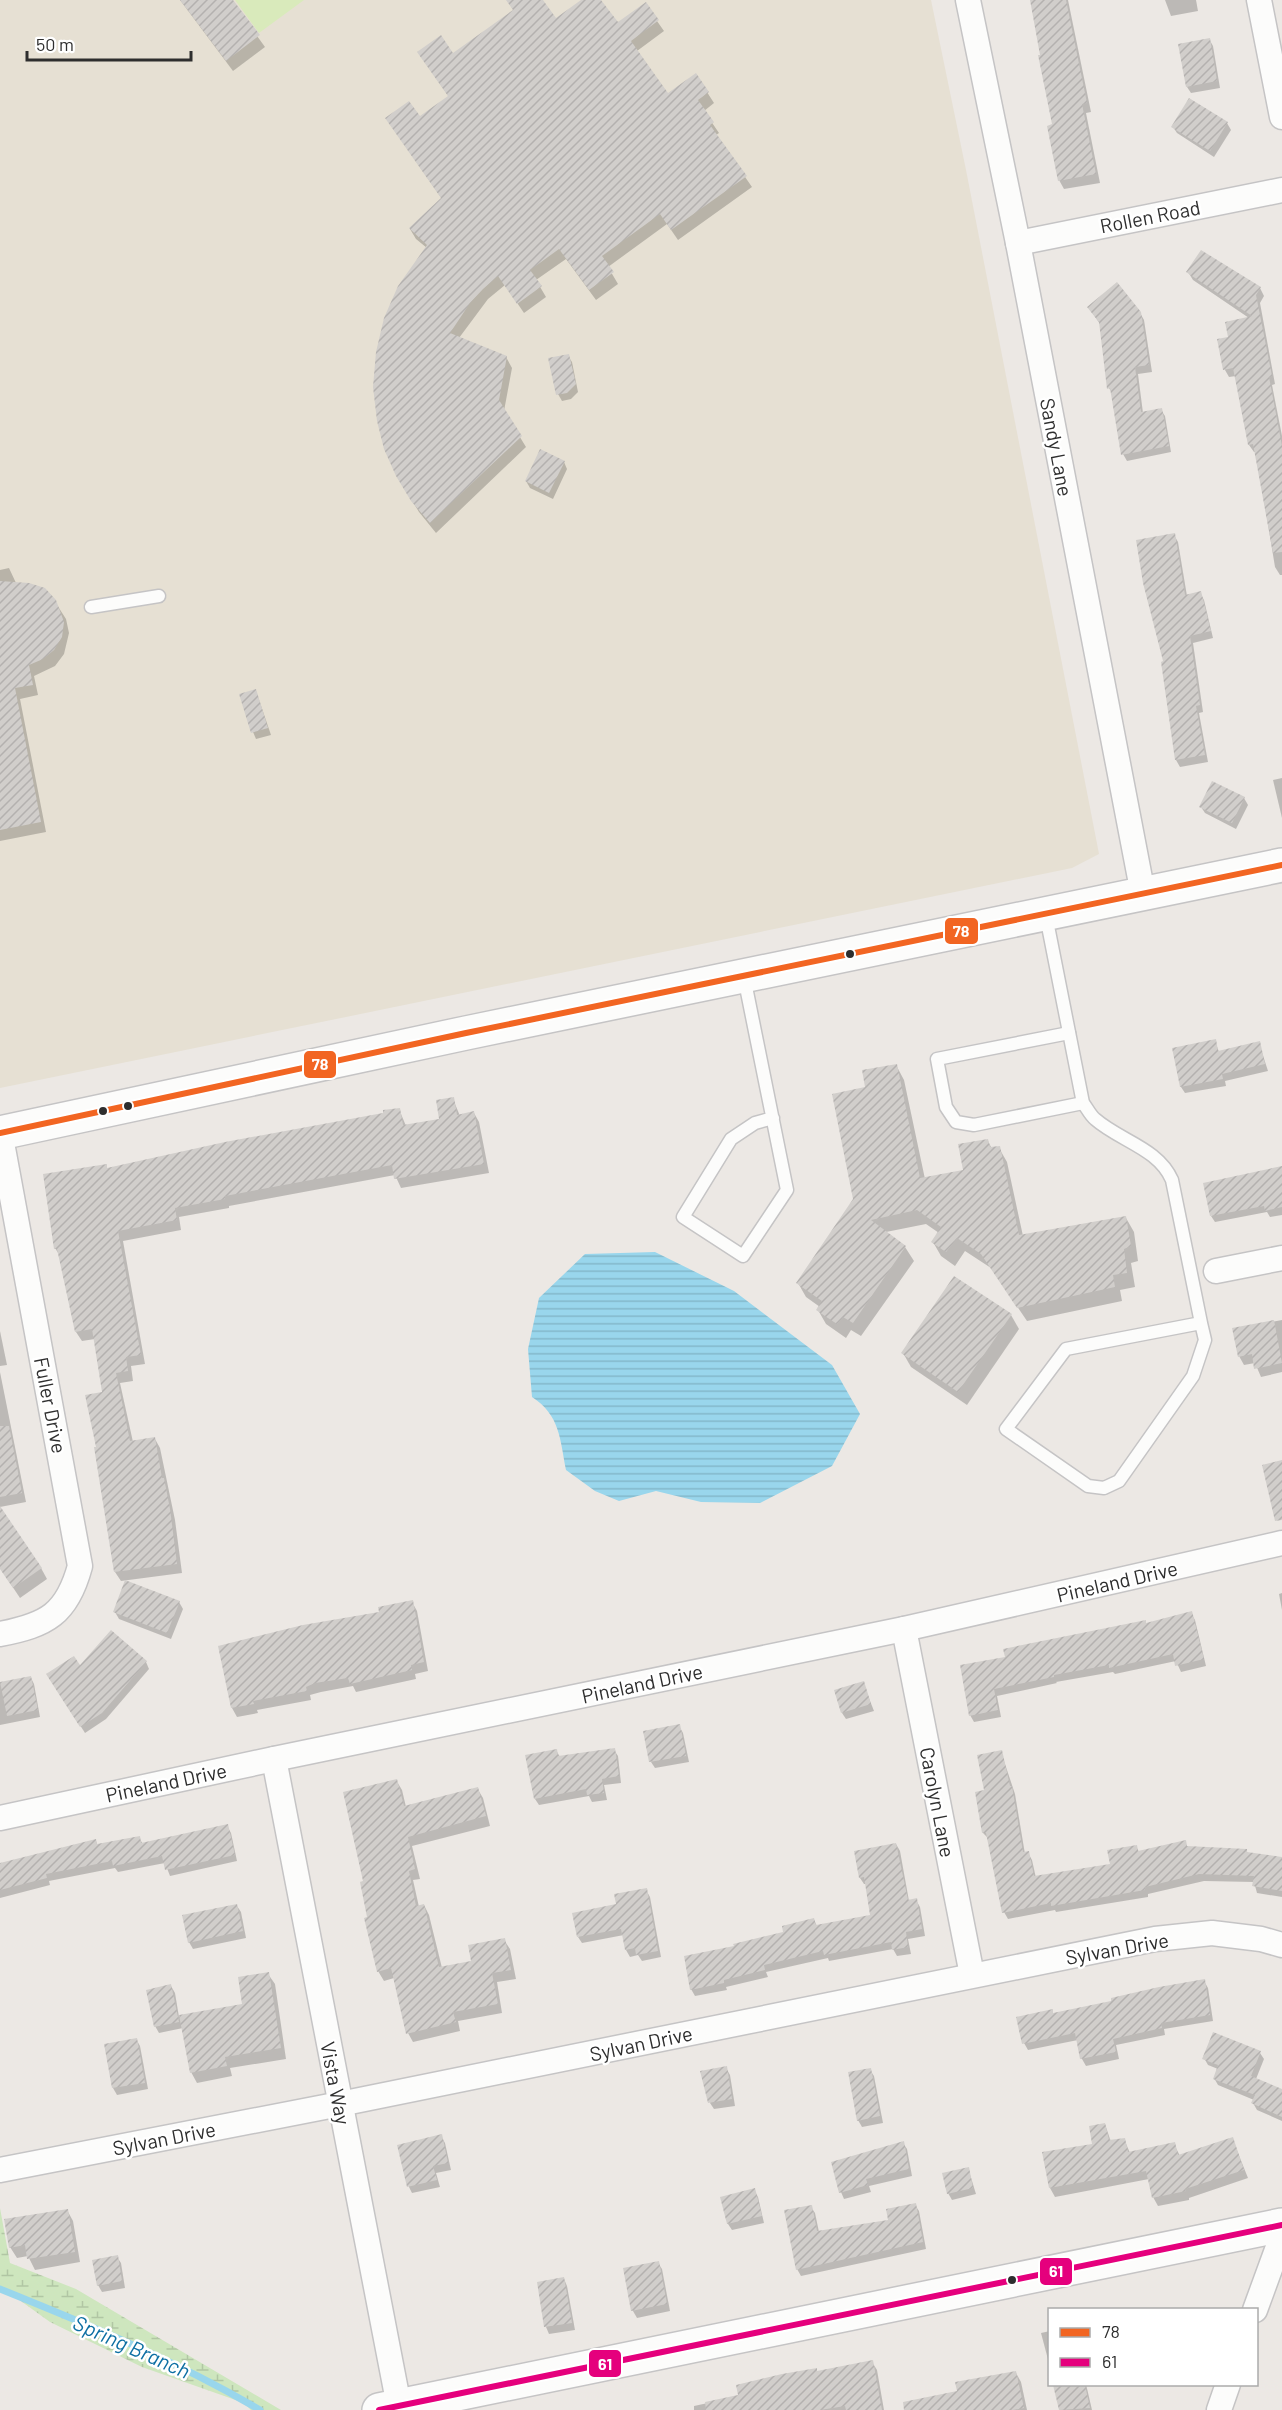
<svg xmlns="http://www.w3.org/2000/svg" width="1282" height="2410" viewBox="0 0 1282 2410" font-family="Barlow,sans-serif">
<style>
.education{fill:#e6e0d3}
.wetland{fill:url(#wetland-marsh)}
.pitch{fill:#d9eabb}
.water{fill:url(#water-rules)}
.shadow{fill:#0003}
.lines{fill:none;stroke-linecap:round;stroke-linejoin:round}
.stream{stroke:#99d6ec;stroke-width:7}
.building{fill:url(#building-hatch)}
.lane-casing{stroke:#c5c4c5;stroke-width:15}
.street-casing{stroke:#c5c4c5;stroke-width:27}
.secondary-casing{stroke:#c5c4c5;stroke-width:36}
.lane{stroke:#fcfcfb;stroke-width:12}
.street{stroke:#fcfcfb;stroke-width:24}
.secondary{stroke:#fcfcfb;stroke-width:33}
.bus-1-casing{stroke:#fff;stroke-width:10}
.bus-2-casing{stroke:#fff;stroke-width:10}
.bus-1{stroke:#f26522;stroke-width:6}
.bus-2{stroke:#e5007d;stroke-width:6}
.bus-dot{fill:#2e2e2e;stroke:#fff;stroke-width:2}
.labels{text-anchor:middle;dominant-baseline:central;stroke-width:5;stroke-linejoin:round;paint-order:stroke}
.street-label{font-size:20px;fill:#2e2e2e;stroke:#fff}
.water-label{font-size:21px;font-style:italic;fill:#0d6fa3;stroke:#fff}
.line-badge{stroke:#fff;stroke-width:2}
.badge-label{font-size:16px;text-anchor:middle;font-weight:bold;fill:#fff}
</style>
<defs>
<pattern id="wetland-marsh" width="20" height="14" patternUnits="userSpaceOnUse" patternTransform="scale(1.5)"><rect width="20" height="14" fill="#cee6be"/><path d="M1 5h8M5 5V1M11 12h8M15 12V8" fill="none" stroke="#b1c6a4"/></pattern>
<pattern id="water-rules" width="6" height="5" patternUnits="userSpaceOnUse" patternTransform="scale(1.5)"><rect width="6" height="5" fill="#99d6ec"/><path d="M0 2.5h6" fill="none" stroke="#84b8cb"/></pattern>
<pattern id="building-hatch" width="6" height="6" patternUnits="userSpaceOnUse" patternTransform="scale(1.5)"><rect width="6" height="6" fill="#d1cecb"/><path d="M-1 1l2-2M0 6l6-6M5 7l2-2" fill="none" stroke="#b4b1af"/></pattern>
</defs>
<rect width="100%" height="100%" fill="#ece8e4"/>
<path class="education" d="M0,0h931l35,170 133,684 -27,14 -1072,220z"/>
<path class="wetland" d="M0,2208l10,55 66,26 205,121h-30l-7,-7 -102,-36 -92,-45 -50,-36z"/>
<path class="pitch" d="M235,0h69l-45,33z"/>
<path class="water" d="M655,1252l79,39 98,74 28,49 -28,52 -72,37 -59,-1 -45,-11 -37,10 -24,-10 -29,-21c-6,-31 -6,-55 -34,-73l-4,-48 11,-51 46,-44z"/>
<g class="shadow">
<path d="M180,0h51l34,47 -32,24z"/>
<path d="M507,0h34l15,20 27,-20h17l17,24 28,-20 19,27 -27,20 31,44 28,-20 18,28 -10,8 15,22 -3,2 36,52 -74,53 -11,-16 -59,43 10,17 -22,16 -30,-41 -30,21 10,17 -22,16 -19,-28 -17,14 -29,39 47,19 6,11 -8,43 22,36 -90,86 -17,-21 -22,-36 30,-228 -11,-9 -6,-10 32,-30 -55,-80 33,-1 29,-21 -30,-44 34,2 61,-44z"/>
<path d="M1031,0h37l23,112 -5,1 14,70 -36,6 -5,-9 -5,-54z"/>
<path d="M1165,0h31l2,11 -27,5z"/>
<path d="M1209,39l4,7 7,42 -29,5 -4,-6z"/>
<path d="M1227,123l4,7 -17,27 -37,-24 -4,-6z"/>
<path d="M1188,272l72,16 4,8 -4,7 15,81 -3,1 10,51v139h-2l-5,-8 -19,-115h-2l-5,-7 -13,-69 -7,1 -4,-7 4,-32 20,-20 -56,-38z"/>
<path d="M1089,308l51,5 4,7 8,52 -14,2 5,39 18,-3 4,6 6,36 -44,9 -4,-7 -10,-59 -4,-7 -9,-64z"/>
<path d="M568,356l4,6 6,30 -7,7 -9,2 -4,-7z"/>
<path d="M564,462l3,7 -14,30 -23,-11 -4,-7z"/>
<path d="M1174,535l4,7 9,54 13,-3 4,7 9,38 -20,5 10,69 -4,1 9,49 -28,5 -4,-7 -14,-97 3,-1z"/>
<path d="M9,568l7,15 34,11 16,25 3,14 -5,21 -9,12 -21,10 4,19 -18,4 26,133 -46,9v-271z"/>
<path d="M256,691l15,44 -15,4 -3,-7z"/>
<path d="M1282,778v40l-9,-38z"/>
<path d="M1244,798l4,7 -12,24 -31,-16 -4,-6z"/>
<path d="M1215,1041l4,11 40,-9 9,28 -43,10 1,5 -41,7 -4,-6z"/>
<path d="M896,1065l8,15 21,99 39,-8 24,-30 4,8 7,-1 8,14 16,74 103,-18 8,14 4,29 -7,2 4,24 -15,3 2,11 -95,20 -36,-53 -26,-17 -10,15 -14,-10 -8,-14 6,-9 -13,-9 -40,8 19,15 9,14 -53,75 -10,-6 -5,8 -20,-14 -8,-14 2,-3 -14,-10 -8,-14 57,-84 12,-111z"/>
<path d="M453,1099l7,17 14,-3 5,9 10,51 -88,15 -6,-13 -166,31v2l-50,9 2,13 -58,11 22,123 -14,2 2,15 -13,2 13,59 22,-3 5,9 15,72 7,53 -61,8 -6,-9 -17,-124 5,-55 -8,-54 -13,2 -6,-9 -16,-76 -5,-8 51,-82 2,3 277,-55 14,-5 7,17 35,-6z"/>
<path d="M1282,1168v47l-12,2 -3,-5 -52,10 -4,-6z"/>
<path d="M1011,1315l8,14 -52,76 -56,-38 -8,-14z"/>
<path d="M1282,1320v52l-21,5 -6,-14 -11,2 -5,-9 -5,-27z"/>
<path d="M0,1331l7,34 -7,1z"/>
<path d="M0,1372l26,130 -26,5z"/>
<path d="M0,1525l41,43 6,11 -27,19 -20,-30z"/>
<path d="M1282,1593v17l-3,-16z"/>
<path d="M179,1602l4,7 -12,30 -52,-20 -4,-7z"/>
<path d="M412,1602l5,9 11,60 -13,3 1,5 -60,13 -3,-6 -32,6 -11,3 1,5 -54,10 1,3 -21,4 -5,-9 -12,-61 161,-34z"/>
<path d="M1191,1613l4,7 11,46 -25,6 -5,-11 -61,13 -2,-2 -57,10 1,1 -60,13 4,21 -27,5 -4,-7 37,-57z"/>
<path d="M146,1662l3,7 -43,50 -21,14 -33,-52 28,-13z"/>
<path d="M31,1678l3,6 6,33 -40,8v-42z"/>
<path d="M863,1683l11,28 -28,8 -4,-6z"/>
<path d="M679,1726l4,7 6,29 -34,6 -4,-6z"/>
<path d="M556,1750l4,7 54,-7 4,6 3,27 -17,2 3,15 -15,2 -3,-6 -50,9 -4,-6z"/>
<path d="M1001,1752l14,42 10,60 3,-1 4,7 4,18 75,-13 25,-19 3,6 46,-10 3,6 58,2 2,3 34,6v38l-25,-4 -3,-11 -50,-1 -56,13v3l-92,15 -1,-2 -47,9 -4,-7 -15,-73 -6,-6 3,-41z"/>
<path d="M396,1780l6,10 4,17 71,-19 6,10 7,28 -78,20 8,33 -7,1 6,27 5,-2 5,10 13,53 31,-6 31,-22 6,9 6,30 -19,3 5,31 -44,8 2,10 -47,11 -5,-9 -14,-55 -10,3 -6,-10 -14,-89z"/>
<path d="M227,1826l4,7 6,28 -67,15 -5,-13 -47,9 -3,-4 -66,13 1,4 -50,13v-31l96,-26 2,5 41,-8 4,6z"/>
<path d="M896,1844l4,7 9,50 7,-1 4,7 5,29 -17,3 3,15 -14,2 -4,-7 -64,12 -1,-3 -62,14 2,5 -42,10 1,3 -32,6 -4,-7 45,-42 49,-14 29,-13 3,6 55,-10 -6,-32h-2l-4,-6 -4,-26z"/>
<path d="M646,1890l4,7 11,60 -19,4 -4,-6 -8,2 -4,-7 -2,-15 -42,8 -4,-6 40,-32z"/>
<path d="M237,1906l4,6 5,26 -53,11 -4,-7z"/>
<path d="M268,1974l7,10 11,75 -56,9 2,8 -35,7 -6,-11 -8,-44 -24,5 -4,-7 16,-40 4,7 4,24 65,-12z"/>
<path d="M1204,1981l4,7 5,33 -49,8 1,6 -49,10 3,14 -33,7 -4,-7 -4,-19 -50,10 -4,-7 28,-32 2,4z"/>
<path d="M136,2039l4,7 8,43 -31,6 -4,-7 -8,-43z"/>
<path d="M1260,2053l4,6 -8,20 26,12v30l-25,-11 -4,-7 1,-3 -36,-15 -4,-7 4,-9 -10,-4 -4,-7z"/>
<path d="M726,2068l4,7 5,31 -21,3 -4,-6z"/>
<path d="M870,2070l4,6 9,47 -21,4 -4,-7z"/>
<path d="M1105,2124l6,18 13,-3 6,14 44,-9 6,12 52,-18 16,40 -59,20v2l-31,6 -5,-9 -4,-18 -94,18 -5,-9 -6,-34 50,-9z"/>
<path d="M441,2136l4,7 6,27 -15,3 4,14 -28,6 -3,-6 -10,-41z"/>
<path d="M903,2143l4,6 5,27 -43,10 2,6 -27,7 -3,-7z"/>
<path d="M968,2168l8,26 -24,6 -4,-7z"/>
<path d="M754,2190l4,7 6,26 -32,7 -4,-6z"/>
<path d="M915,2205l4,6 7,38 -125,27 -4,-7 14,-62 4,6 4,19 71,-11z"/>
<path d="M67,2210l6,11 7,41 -45,8 -7,-14 -11,2 -7,-11z"/>
<path d="M117,2257l4,6 4,25 -23,4 -4,-7z"/>
<path d="M658,2263l4,6 8,42 -33,7 -4,-7 -8,-42z"/>
<path d="M564,2279l3,7 8,44 -26,4 -3,-7z"/>
<path d="M1050,2331v36l-9,-34z"/>
<path d="M872,2362l5,8 7,40h-190v-4l46,-10 77,-24z"/>
<path d="M1016,2373l5,9 6,28h-109l40,-18z"/>
<path d="M1054,2384h32l6,26h-32z"/>
</g>
<g class="lines">
<path class="stream" d="M0,2289c89,36 177,72 260,121"/>
</g>
<g class="building">
<path d="M180,0h53l27,35 -34,26z"/>
<path d="M506,0h37l13,18 25,-18h20l17,22 28,-20 13,18 -28,21 37,52 28,-20 13,19 -11,8 16,22 -4,3 37,51 -76,54 -11,-16 -58,42 12,16 -25,18 -30,-41 -29,21 12,16 -25,18 -19,-28 -15,13 -13,14 -20,30 57,23 -8,44 23,36 -92,87 -19,-22 -15,-25 -12,-27 -7,-28 -4,-34 3,-35 8,-34 14,-32 29,-41 -18,-17 32,-30 -56,-80 24,-17 11,15 28,-20 -31,-44 24,-17 12,18 60,-43z"/>
<path d="M1030,0h36l21,103 -5,1 14,70 -38,7 -11,-55 5,-2 -14,-69h2z"/>
<path d="M1210,38l7,43 -31,6 -8,-43z"/>
<path d="M1189,98l39,24 -18,29 -39,-24z"/>
<path d="M1201,250l60,37 -5,8 16,81 -3,1 13,69v106l-9,1 -20,-109 -5,1 -15,-77 -10,2 -6,-31 11,-2 -3,-15 27,-6 -66,-44z"/>
<path d="M1117,282l24,30 8,53 -14,2 6,45 21,-4 7,38 -48,9 -11,-67 -3,1 -8,-67 -12,-15z"/>
<path d="M569,354l7,30 -9,9 -11,2 -8,-37z"/>
<path d="M540,449l25,12 -16,32 -24,-12z"/>
<path d="M1175,533l10,62 16,-4 10,40 -21,5 10,69 -4,1 9,49 -30,5 -14,-98 2,-1 -20,-78 -7,-43z"/>
<path d="M0,581l29,2 16,5 11,12 8,22 -2,15 -8,13 -11,9 -14,6 4,20 -18,3 26,134 -41,8z"/>
<path d="M256,689l12,39 -17,5 -12,-39z"/>
<path d="M1212,781l33,16 -13,26 -33,-16z"/>
<path d="M1216,1039l2,12 42,-10 5,23 -43,10 1,5 -43,8 -8,-39z"/>
<path d="M897,1064l23,114 43,-8 -5,-26 30,-5 2,8 10,-1 19,89 107,-19 5,30 -7,3 3,24 -14,2 2,12 -98,21 -36,-54 -24,-16 -11,14 -15,-10 10,-15 -24,-17 -46,10 35,26 -53,77 -10,-6 -6,7 -21,-14 6,-9 -26,-18 57,-84 -21,-105 33,-7 -3,-17z"/>
<path d="M454,1097l3,18 17,-4 10,53 -90,15 -2,-14 -167,31v3l-50,9 2,12 -59,11 23,124 -15,2 2,14 -12,2 14,68 25,-4 7,41h2l6,31 7,55 -63,8 -20,-125h2l-11,-52 17,-3 -10,-63 -17,3 -18,-83h-3l-11,-75 64,-10v4l118,-26 158,-29v-3l17,-2 3,17 36,-6 -3,-19z"/>
<path d="M1282,1166v41l-17,4 -1,-5 -54,10 -7,-33z"/>
<path d="M954,1276l58,38 -54,78 -57,-39z"/>
<path d="M1274,1320l8,43 -28,6 -2,-15 -14,3 -6,-29z"/>
<path d="M0,1426h9l13,67 -22,4z"/>
<path d="M1282,1460v60l-7,1 -13,-56z"/>
<path d="M0,1506l42,62 -29,20 -13,-19z"/>
<path d="M125,1580l55,21 -13,32 -54,-21z"/>
<path d="M413,1600l11,62 -13,3 1,5 -62,14 -2,-6 -33,5 -9,4 1,4 -54,10 1,3 -23,4 -13,-62 85,-21 76,-13 -1,-5z"/>
<path d="M1192,1611l12,48 -29,7 -2,-12 -64,14v-3l-55,10v2l-60,12 4,21 -29,6 -9,-51 45,-8 -2,-8 143,-29v3z"/>
<path d="M111,1630l36,31 -45,52 -22,14 -34,-53 28,-18 6,9z"/>
<path d="M31,1676l7,34 -31,6 -7,-34z"/>
<path d="M864,1681l7,23 -30,9 -7,-23z"/>
<path d="M680,1724l6,32 -37,6 -6,-31z"/>
<path d="M615,1748l4,28 -17,3 2,14 -17,2 -1,-6 -52,10 -9,-44 32,-6 1,7z"/>
<path d="M1002,1750l8,36h2l11,66 6,-1 5,25 76,-12 -3,-14 30,-5 1,6 48,-11 1,6 60,3v3l35,5v34l-30,-5 2,-10 -55,-2 -54,13v3l-94,16v-3l-49,10 -16,-80h-4l-7,-41 9,-2 -7,-35z"/>
<path d="M397,1779l7,27 74,-19 8,29 -78,21 7,32 -6,2 7,35 8,-2 15,63 32,-6 -3,-16 37,-7 6,32 -19,3 6,31 -45,8 3,10 -50,12 -15,-66 -14,4 -13,-54 3,-1 -7,-35 3,-1 -20,-89z"/>
<path d="M228,1824l7,31 -70,15 -3,-14 -49,10 -1,-5 -66,13 1,4 -47,12v-27l96,-24 1,5 43,-8 1,7z"/>
<path d="M896,1843l12,57 9,-2 5,31 -16,3 2,15 -16,3 -1,-8 -67,13 -1,-4 -59,14 1,5 -41,10v3l-34,7 -6,-34 50,-10 -1,-2 50,-12 -1,-6 32,-8 2,7 54,-10 -6,-38 -5,1 -5,-27z"/>
<path d="M647,1888l11,63 -22,4 -1,-7 -10,2 -4,-21 -44,8 -5,-24 44,-9 -2,-10z"/>
<path d="M237,1904l6,27 -55,12 -6,-28z"/>
<path d="M269,1972l12,76 -56,9 2,9 -37,7 -11,-58 63,-11 -4,-27z"/>
<path d="M1205,1979l5,36 -49,8 1,5 -49,11 3,13 -36,7 -5,-26 -53,11 -6,-27 37,-8v4l58,-12v-3l48,-11z"/>
<path d="M171,1984l8,38 -25,5 -8,-37z"/>
<path d="M1213,2032l48,19 -10,25 31,13v28l-31,-14 4,-8 -42,-16 5,-14 -16,-6z"/>
<path d="M137,2038l8,45 -33,5 -8,-44z"/>
<path d="M727,2066l5,33 -24,4 -8,-32z"/>
<path d="M871,2068l9,48 -23,5 -9,-49z"/>
<path d="M1105,2123l4,17 16,-2 3,14 47,-10 3,13 55,-18 11,33 -59,19 1,2 -34,7 -6,-27 -97,17 -7,-36 50,-8 -3,-18z"/>
<path d="M442,2134l6,29 -15,3 4,14 -30,7 -10,-42z"/>
<path d="M904,2141l5,28 -43,10 2,6 -29,8 -8,-31z"/>
<path d="M969,2167l4,21 -26,6 -5,-21z"/>
<path d="M755,2188l7,28 -35,8 -7,-27z"/>
<path d="M916,2203l7,39 -127,28 -12,-60 28,-5 5,26 71,-11 -2,-11z"/>
<path d="M68,2209l7,43 -48,7 -2,-14 -16,3 -5,-29z"/>
<path d="M118,2255l4,26 -25,5 -5,-26z"/>
<path d="M659,2261l8,43 -36,7 -8,-43z"/>
<path d="M564,2277l8,46 -28,4 -7,-45z"/>
<path d="M873,2360l9,50h-36l-1,-4 -25,4h-114l-1,-8 33,-7 -2,-10 46,-11 35,-6v3z"/>
<path d="M1016,2371l8,37 -11,2h-109l-1,-8 54,-11 -2,-9z"/>
<path d="M1053,2385h32l5,23 -31,2z"/>
</g>
<g class="lines">
<g class="lane-casing">
<g id="lane">
<path d="M91,607l68,-11"/>
<path d="M1046,916l37,187c4,5 7,12 12,16 25,22 63,29 77,61l29,143 4,17 -12,36 -74,105 -15,7 -16,-2 -82,-57 60,-80 135,-26"/>
<path d="M744,977l43,213 -44,66 -60,-39 48,-78 24,-16 18,-5"/>
<path d="M1069,1033l-132,26 9,48 10,15 18,3 109,-22"/>
</g>
</g>
<g class="street-casing">
<g id="street">
<path d="M968,0l50,243 125,651"/>
<path d="M1259,0l23,117"/>
<path d="M1018,243l264,-53"/>
<path d="M1216,1271l66,-13"/>
<path d="M904,1629l68,346"/>
<path d="M0,1634c47,-9 67,-20 80,-68l-80,-434"/>
<path d="M274,1759l125,647"/>
<path d="M0,1818l274,-59 630,-130 378,-86"/>
<path d="M0,2170l340,-66 815,-165 57,-6 49,6 21,6"/>
<path d="M1255,2310l27,-74"/>
<path d="M1219,2410l9,-26"/>
</g>
</g>
<g class="secondary-casing">
<g id="secondary">
<path d="M0,1133l466,-100 816,-168"/>
<path d="M379,2410l903,-185"/>
</g>
</g>
<use href="#lane" class="lane"/>
<use href="#street" class="street"/>
<use href="#secondary" class="secondary"/>
<g class="bus-1-casing">
<path id="bus-1" d="M0,1133l466,-100 816,-168"/>
</g>
<g class="bus-2-casing">
<path id="bus-2" d="M379,2410l903,-185"/>
</g>
<use href="#bus-1" class="bus-1"/>
<use href="#bus-2" class="bus-2"/>
</g>
<g class="bus-dot">
<circle cx="850" cy="954" r="5"/>
<circle cx="128" cy="1106" r="5"/>
<circle cx="103" cy="1111" r="5"/>
<circle cx="1012" cy="2280" r="5"/>
</g>
<g class="labels">
<g class="street-label">
<text transform="translate(1150 216) rotate(-11)">Rollen Road</text>
<text transform="translate(1057 447) rotate(79)">Sandy Lane</text>
<text transform="translate(51 1405) rotate(79)">Fuller Drive</text>
<text transform="translate(1117 1581) rotate(-13)">Pineland Drive</text>
<text transform="translate(642 1683) rotate(-12)">Pineland Drive</text>
<text transform="translate(166 1782) rotate(-12)">Pineland Drive</text>
<text transform="translate(938 1802) rotate(79)">Carolyn Lane</text>
<text transform="translate(1117 1948) rotate(-10)">Sylvan Drive</text>
<text transform="translate(641 2043) rotate(-12)">Sylvan Drive</text>
<text transform="translate(336 2083) rotate(79)">Vista Way</text>
<text transform="translate(164 2138) rotate(-11)">Sylvan Drive</text>
</g>
<g class="water-label">
<text transform="translate(132 2346) rotate(24)">Spring Branch</text>
</g>
</g>
<g class="line-badge">
<rect x="944" y="917" width="35" height="28" rx="6" fill="#f26522"/>
<rect x="303" y="1050" width="34" height="29" rx="6" fill="#f26522"/>
<rect x="1039" y="2257" width="34" height="29" rx="6" fill="#e5007d"/>
<rect x="588" y="2349" width="34" height="29" rx="6" fill="#e5007d"/>
</g>
<g class="badge-label">
<text x="961" y="937">78</text>
<text x="320" y="1070">78</text>
<text x="1056" y="2277">61</text>
<text x="605" y="2370">61</text>
</g>
<rect x="1048" y="2308" width="210" height="78" fill="#ffffff" stroke="#ababab" stroke-width="1.5"/>
<rect x="1060" y="2328" width="30" height="9" fill="#f26522" stroke="#ababab" stroke-width="1.5"/>
<text x="1102" y="2338" font-size="18" fill="#2e2e2e">78</text>
<rect x="1060" y="2358" width="30" height="9" fill="#e5007d" stroke="#ababab" stroke-width="1.5"/>
<text x="1102" y="2368" font-size="18" fill="#2e2e2e">61</text>
<path d="M27 51v9h164v-9" fill="none" stroke="#2e2e2e" stroke-width="3"/>
<text x="36" y="51" font-size="18" fill="#2e2e2e" stroke="#ffffff" stroke-width="4.5" paint-order="stroke">50 m</text>
</svg>
